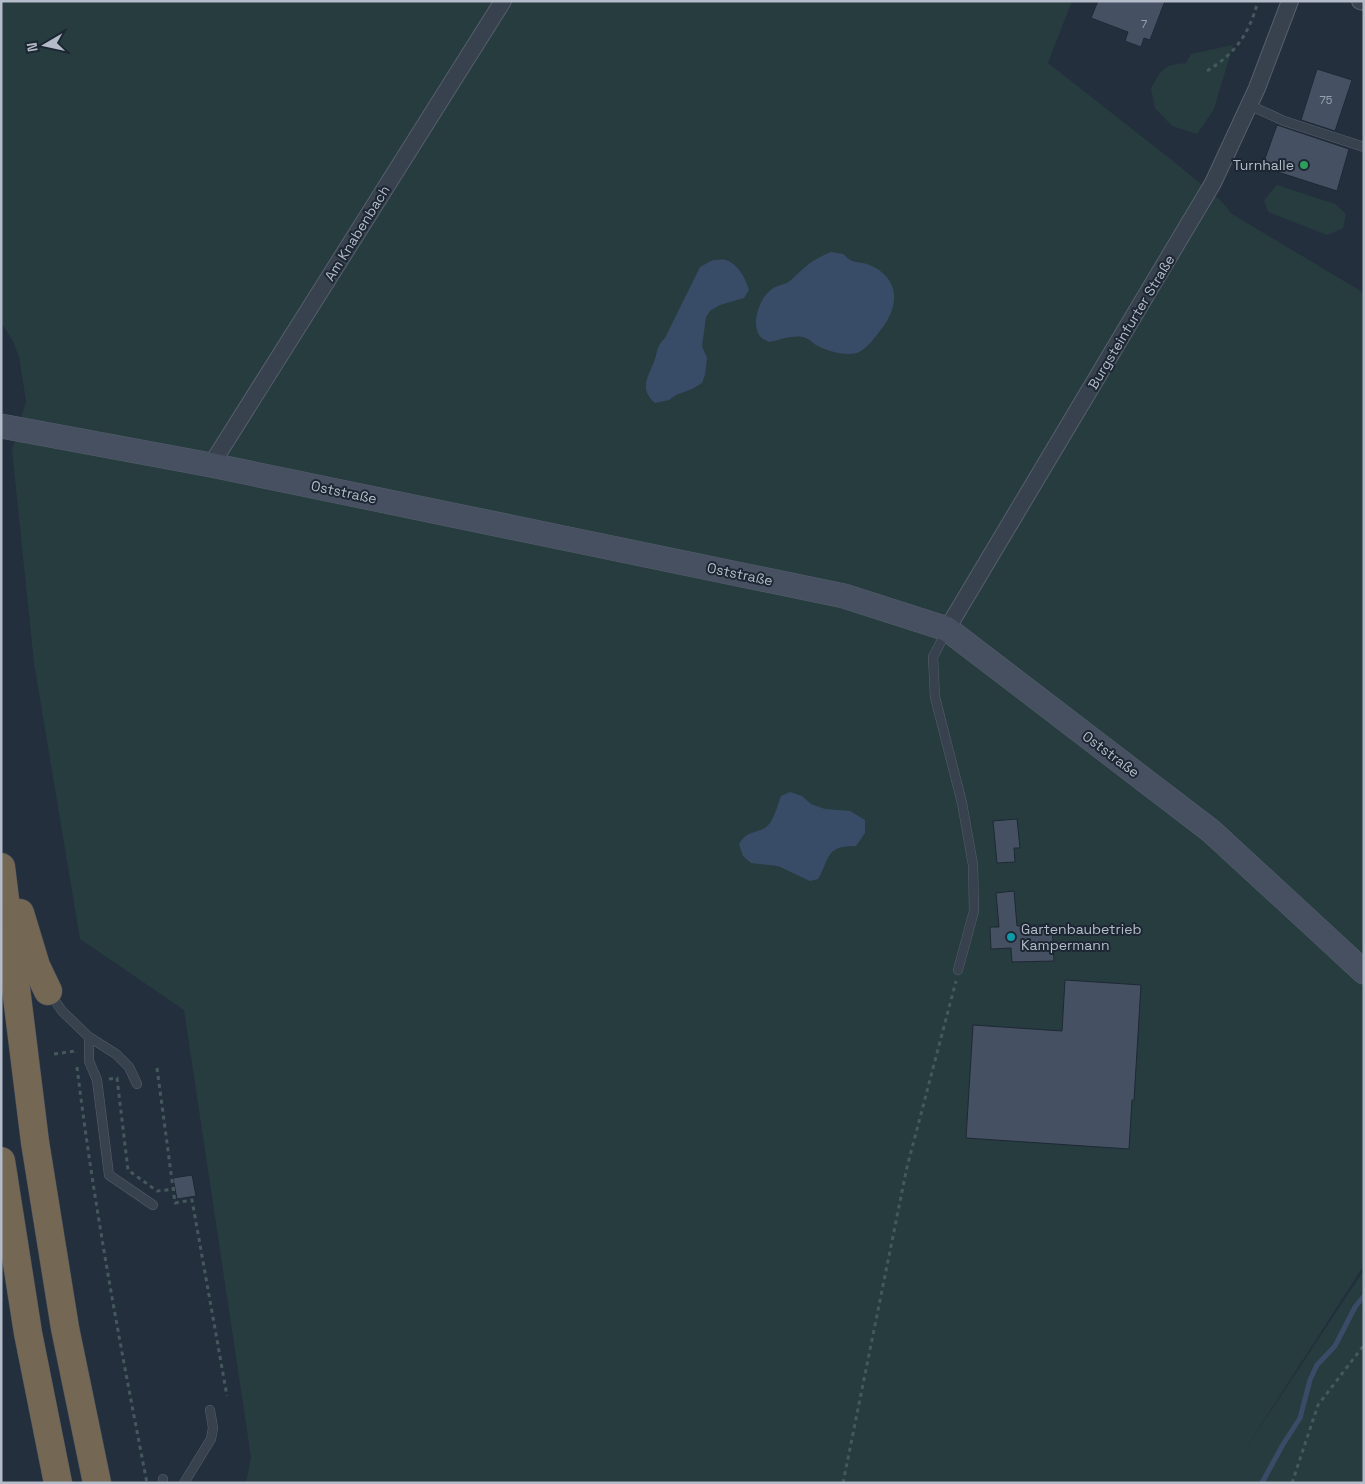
<svg xmlns="http://www.w3.org/2000/svg" width="1365" height="1484" viewBox="0 0 1365 1484" font-family="'Space Grotesk',sans-serif">
<style>
.green{fill:#263c3f}
.water{fill:#394c67}
.lines{fill:none;stroke-linecap:round;stroke-linejoin:round}
.stream{stroke:#394c67;stroke-width:5}
.building{fill:#455162;stroke:#1f2835}
.lane-casing{stroke:#565f6c;stroke-width:10}
.street-casing{stroke:#565f6c;stroke-width:18}
.secondary-casing{stroke:#565f6c;stroke-width:25}
.highway-casing{stroke:#434c59;stroke-width:29}
.path{stroke:#44595c;stroke-width:3;stroke-dasharray:4 4;stroke-linecap:butt}
.lane{stroke:#38414e;stroke-width:9}
.street{stroke:#38414e;stroke-width:16}
.secondary{stroke:#465061;stroke-width:24}
.highway{stroke:#746855;stroke-width:28}
.leisure-dot{fill:#2e9e5b;stroke:#1d2633;stroke-width:2}
.culture-dot{fill:#0f9aa8;stroke:#1d2633;stroke-width:2}
.labels{text-anchor:middle;dominant-baseline:central;stroke-width:4;stroke-linejoin:round;paint-order:stroke}
.number-label{font-size:11px;fill:#98a1af}
.poi-label{font-size:14px;fill:#b4bcc9;stroke:#1d2633;text-anchor:end}
.street-label{font-size:14px;fill:#b4bcc9;stroke:#1d2633}
</style>
<rect width="100%" height="100%" fill="#242f3e"/>
<g class="green">
<path d="M1,1h1071l-24,62 130,102 42,35 12,14 132,79v972l-123,191 123,-186v213h-1118l5,-26 -67,-447 -104,-71 -46,-276 -22,-213 14,-49 -7,-44 -6,-16 -12,-19z"/>
<path d="M1233,45l-19,64 -17,25 -25,-8 -17,-18 -4,-20c11,-19 12,-23 35,-25l5,-9z"/>
<path d="M1277,185l58,19 11,10 -3,14 -16,7 -59,-23 -4,-12z"/>
</g>
<g class="water">
<path d="M831,252c4,1 8,1 12,2 3,2 6,6 9,7 8,2 15,2 22,6 29,16 23,44 5,65 -5,7 -14,18 -22,21 -13,3 -30,-2 -41,-8 -4,-3 -8,-7 -13,-8 -11,-2 -24,3 -34,5 -4,-2 -8,-4 -10,-7 -8,-13 1,-38 13,-46 5,-4 13,-4 18,-8 15,-14 21,-21 41,-29z"/>
<path d="M713,260c4,0 10,-1 13,0 12,4 20,19 23,30l-5,8 -24,7 -10,6 -4,6 -4,29 5,12 -2,17 -3,8 -10,6 -16,6 -7,5 -14,3c-17,-15 -6,-27 0,-44 3,-10 2,-13 10,-21l35,-71z"/>
<path d="M790,792l12,4 9,8 14,5 25,2 15,9v13l-9,13c-31,-1 -26,13 -38,33l-8,2 -32,-15 -27,-3 -8,-7 -4,-12c8,-13 14,-10 26,-16 9,-6 12,-22 16,-32z"/>
</g>
<g class="lines">
<path class="stream" d="M1262,1483l20,-37 18,-28 10,-38 7,-15 18,-19 20,-39 9,-11"/>
</g>
<g class="building">
<path d="M1098,1h67l-15,39 -6,-2 -3,9 -16,-6 3,-9 -37,-14z"/>
<path d="M1317,69l35,11 -17,51 -34,-11z"/>
<path d="M1277,125l72,24 -12,42 -75,-24z"/>
<path d="M1017,819l3,29h-6l1,14 -18,1 -4,-42z"/>
<path d="M1014,891l3,35 35,-2 2,37 -42,1 -1,-14 -20,1 -1,-22h9l-3,-34z"/>
<path d="M1065,980l76,5 -7,115h-2l-3,49 -163,-11 7,-113 89,6z"/>
<path d="M192,1175l4,21 -19,3 -4,-21z"/>
</g>
<g class="lines">
<g class="lane-casing">
<g id="lane">
<path d="M1249,105l35,16 80,26"/>
<path d="M947,630l-14,27 2,40 27,106 11,62 1,46 -16,59"/>
<path d="M49,992l13,19 27,26 27,17 13,13 8,17"/>
<path d="M89,1037v24l8,19 12,95 44,30"/>
<path d="M163,1483v-4"/>
<path d="M184,1483l27,-44 2,-11 -3,-18"/>
</g>
</g>
<g class="street-casing">
<g id="street">
<path d="M1360,1l4,1"/>
<path d="M211,465l292,-464"/>
<path d="M947,629l266,-446 44,-95 33,-87"/>
</g>
</g>
<g class="secondary-casing">
<path id="secondary" d="M1,426l210,39 633,131 103,33 264,202 153,141"/>
</g>
<g class="highway-casing">
<g id="highway">
<path d="M1,867l34,275 30,186 32,155"/>
<path d="M20,913l16,53 12,25"/>
<path d="M1,1161l27,172 30,150"/>
</g>
</g>
<g class="path">
<path d="M1207,71c29,-18 42,-37 51,-70"/>
<path d="M54,1054l22,-3v2"/>
<path d="M77,1067c17,140 43,278 70,416"/>
<path d="M157,1068l18,135 17,-3 35,196"/>
<path d="M109,1079l8,-1 11,92 29,21 18,-2"/>
<path d="M843,1483l64,-316 49,-186"/>
<path d="M1292,1483l26,-78 46,-60"/>
</g>
<use href="#lane" class="lane"/>
<use href="#street" class="street"/>
<use href="#secondary" class="secondary"/>
<use href="#highway" class="highway"/>
</g>
<circle class="leisure-dot" cx="1304" cy="165" r="5"/>
<circle class="culture-dot" cx="1011" cy="937" r="5"/>
<g class="labels">
<g class="number-label">
<text x="1144" y="24">7</text>
<text x="1326" y="100">75</text>
</g>
<g class="poi-label">
<text x="1294" y="165">Turnhalle</text>
<text x="1021" y="929" text-anchor="start">Gartenbaubetrieb<tspan x="1021" dy="16">Kampermann</tspan></text>
</g>
<g class="street-label">
<text transform="translate(357 233) rotate(-58)">Am Knabenbach</text>
<text transform="translate(1131 322) rotate(-59)">Burgsteinfurter Straße</text>
<text transform="translate(344 492) rotate(12)">Oststraße</text>
<text transform="translate(740 574) rotate(12)">Oststraße</text>
<text transform="translate(1111 754) rotate(37)">Oststraße</text>
</g>
</g>
<rect width="1365" height="1484" fill="none" stroke="#b4bcc9" stroke-width="5"/>
<g transform="translate(45 45) rotate(261)" stroke="#1d2633" stroke-width="4" paint-order="stroke">
<path d="M0-4L9 19L0 12L-9 19Z" fill="#b4bcc9"/>
<text y="-8" font-size="14" font-weight="bold" text-anchor="middle" fill="#b4bcc9">N</text>
</g>
</svg>
